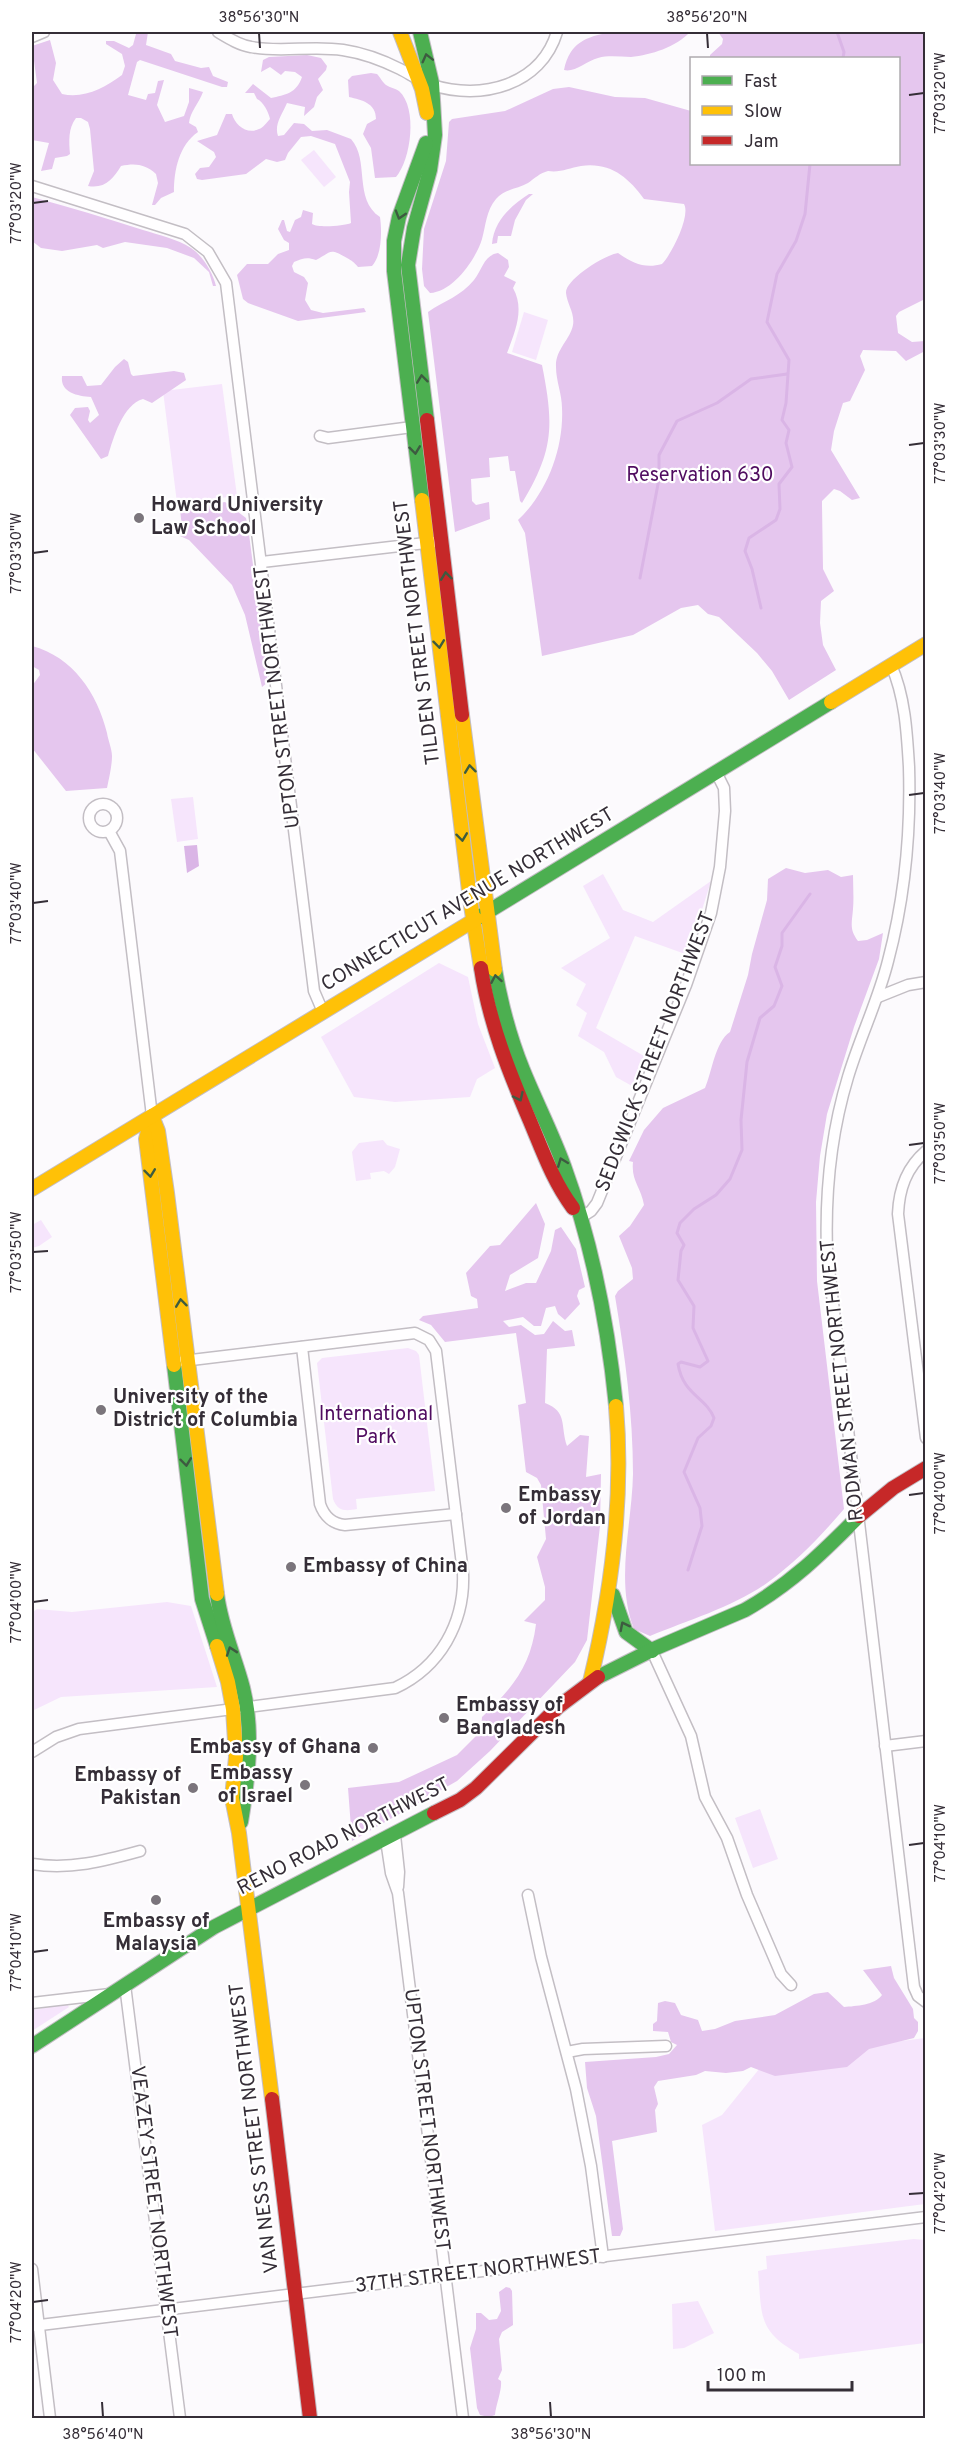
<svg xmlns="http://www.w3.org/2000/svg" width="957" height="2450" viewBox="0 0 957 2450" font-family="Overpass,sans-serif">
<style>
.green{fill:#f6e5fc}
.forest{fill:#e5c6ee}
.water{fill:#dab5e6}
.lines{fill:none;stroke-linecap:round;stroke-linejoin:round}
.stream{stroke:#dab5e6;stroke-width:3}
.street-casing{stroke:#c3bec4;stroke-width:13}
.fast-casing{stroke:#c3bec4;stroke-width:16}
.slow-casing{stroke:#c3bec4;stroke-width:16}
.jam-casing{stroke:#c3bec4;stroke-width:16}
.street{stroke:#fffeff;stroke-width:10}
.fast{stroke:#4caf50;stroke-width:14}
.slow{stroke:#ffc107;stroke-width:14}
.jam{stroke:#c62828;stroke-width:14}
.oneway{stroke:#3d5b40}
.ticks{fill:none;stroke:#352e37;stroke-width:2}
.poi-dot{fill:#7b757c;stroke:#fff;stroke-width:2}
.labels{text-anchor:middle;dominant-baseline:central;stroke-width:4.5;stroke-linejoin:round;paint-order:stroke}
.park-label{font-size:20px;fill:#500c60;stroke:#fff}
.poi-label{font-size:20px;font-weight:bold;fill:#352e37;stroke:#fff;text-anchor:start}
.street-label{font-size:20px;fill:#352e37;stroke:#fff}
.neatline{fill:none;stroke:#352e37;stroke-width:2}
.ticks-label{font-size:15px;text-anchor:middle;fill:#352e37}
</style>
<rect width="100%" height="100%" fill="#fcfafd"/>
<g class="green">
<path d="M314,150l22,27 -12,10 -23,-27z"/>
<path d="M524,312l24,8 -12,40 -24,-8z"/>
<path d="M222,384l15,112 -60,7 -14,-112z"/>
<path d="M193,797l5,42 -21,3 -6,-43z"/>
<path d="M603,874l20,36 30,12 58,-41 -23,74 -53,-19 -39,92 48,28 -12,30 -16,-9 -12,-25 -26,-16 9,-23 -11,-8 10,-21 -25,-16 49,-30 -27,-52z"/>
<path d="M439,963l29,14 10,47 17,44 -18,11 -7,18 -75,5 -41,-5 -33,-60z"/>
<path d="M383,1140l4,5 13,4 -5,18 -6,7 -5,-3 -14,2 1,6 -15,2 -4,-29 7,-9z"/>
<path d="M41,1220l11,17 -13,9 -7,2v-23z"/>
<path d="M408,1348l8,3 3,4 16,136 -79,8 1,10c-11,2 -19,3 -24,-10l-16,-136 5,-5z"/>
<path d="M167,1602l24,4 26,81 -156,10 -29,14v-98l5,-4 35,3z"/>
<path d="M760,1809l18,50 -25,9 -18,-50z"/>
<path d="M67,2004l2,3 -37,24v-21z"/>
<path d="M925,2038v166l-210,27 -13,-106 20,-10 46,-57z"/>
<path d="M914,2239l11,1v103l-126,16v-5c-42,-23 -37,-39 -41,-83l9,-2 -1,-13z"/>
<path d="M698,2301l16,32 -30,15 -11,1 -1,-45z"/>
</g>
<g class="forest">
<path d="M142,32h6l-2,13 25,9 4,7 26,7 8,-1 4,9 15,6 -1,5h-5l-82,-27 -3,2 -9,33 18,5 2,-6 7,-1 3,-12 6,-1 -7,25 8,17 19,-6 5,-14v-14l14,4c-4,11 -13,20 -14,31l7,4 2,5c-19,13 -24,38 -24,60l-13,6 -6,7h-3l6,-22 -2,-9c-11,-10 -21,-11 -35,-8 -8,13 -16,23 -33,20l6,-15 -4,-42 -2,-7 -7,-4h-5c-8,10 -7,24 -6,36l-3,2 -12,2 -3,11 -11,2 8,-28 -17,-3v-52l5,-5 -5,-37 18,-6 6,23 -3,17 9,14c22,5 42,-6 60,-19l3,-9 -3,-12 -16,-10v-3h8l15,7 4,-3 3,-11z"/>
<path d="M611,32h79c-14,15 -39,23 -59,25 -11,0 -22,-2 -33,1 -11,3 -24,15 -34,12 6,-28 22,-33 47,-38z"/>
<path d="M718,32h207v267l-26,13 -3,4 2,17 14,9 13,-1v10l-19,10 -10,-10 -33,-1 -3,6 5,14 -15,31 -7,2 -9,28 -3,19 29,48 -8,2 -12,-9 -6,-2 -12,12v4l1,64 11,22 -13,10 -1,22 3,22 13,25 -47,30 -17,-29 -15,-18 -38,-36 -11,-3 -10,-9 -17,3 -48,27 -91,21 -17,-123 -7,-13c29,-27 46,-72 44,-112 0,-14 -6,-27 -6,-41 -1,-17 14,-27 17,-42 2,-12 -6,-21 -7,-32 -1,-13 38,-38 52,-40 14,10 27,16 44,11 9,-9 29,-48 22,-60l-40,-5c-16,-22 -34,-37 -63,-33 -12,2 -21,7 -33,5 -8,2 -13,7 -20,12 -10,6 -24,6 -32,16 -10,12 -10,26 -14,40 -6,20 -29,53 -52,54l-6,-7 -2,-17 2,-40 22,-68 3,-39 3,-3 53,-8 48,-22 16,-2 46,10 30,1 46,13 1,53h206v-106h-188v-3l12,-11 1,-5z"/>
<path d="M307,55l14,3 6,8 -1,4 -8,9 5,11 -6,7 -3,10 -10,9 1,-9 -18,-4c-5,12 -13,21 -9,33l6,-1 10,-12 10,1 8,7 15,-1 24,9c19,21 2,60 29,78 2,14 2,38 -8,49l-14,1c-4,-5 -6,-6 -11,-9 -18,-10 -14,-7 -31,2 -9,-3 -13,-2 -22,2l-2,4 2,6 10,5 4,6 -3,17 6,10 12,3 41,-5 2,4 -68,9 -50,-18 -5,-4 -6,-24 10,-11h21l10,-10 11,-4v-7l-5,-3 -6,-11 4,-9h2l3,11 3,1 5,-12 6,-3 2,-7 10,3 -1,11c6,4 32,2 39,-1l-2,-31 1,-10 -15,-38 -24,-8 -10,1 -13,16 -3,7 -8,2 -11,-3 -20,15 -44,6 -5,-1 -2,-5 5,-6 9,-1 7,-10 -2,-5 -17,-11 20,-6 9,-21h6c3,11 15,21 27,15 4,-1 8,-7 11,-10 -1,-6 -7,-18 -13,-20l-3,-6h-9l8,-9 18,14c14,-3 26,-5 31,-21l-7,-5 -10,-1 -4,4 -11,-8 -9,5 2,-12 6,-3z"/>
<path d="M371,73l6,1c3,3 6,9 9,11 4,3 9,3 13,6 19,17 12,69 -3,86l-21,1 -4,-30 -8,-14 4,-10 9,-5c0,-16 -14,-19 -27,-22l-1,-17 4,-4z"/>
<path d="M529,194h4l-7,6 -11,20 -4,16h-13l-1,7 -5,1c2,-24 19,-38 37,-50z"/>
<path d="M32,197c37,10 74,21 111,33 16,5 34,9 48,18 12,8 22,25 25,38h-3l-4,-14 -15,-14 -27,-10 -42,-6 -22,6 -6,-3 -35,6 -21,-3 -9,-7z"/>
<path d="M498,253l10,7 1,7 -5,9 12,6 -3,6c12,21 2,44 -6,65l35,12c12,60 12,85 -20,138l-2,-2 -5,-30h-5l-2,-15 -19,2 1,19 -19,2 1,22 4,4 13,-3 1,17 -35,13 -27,-220c16,-11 33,-16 46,-32 8,-10 10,-25 24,-27z"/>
<path d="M124,359l4,3 3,12 2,2 41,-5 10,2 2,7 -34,23 -9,-4c-20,5 -30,40 -35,57l-7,3 -31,-44 5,-7 13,-1 2,4 -2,9 2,3 9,-8 -8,-18c-13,-1 -31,-4 -29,-21h20l5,10 14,-1 14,-18z"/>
<path d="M225,502l21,16 3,16 19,148 -6,5 -17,-72 -13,-30 -43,-45 -9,-4 2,-9 -2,-17z"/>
<path d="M32,646c41,11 65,47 75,87 1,7 5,16 5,23 0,10 -3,22 -5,32l-41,3 -34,-43v-62l8,-11 -1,-5 -7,-4z"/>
<path d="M786,868l19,5 23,-3 13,7 12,-2c0,11 1,23 0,34 -1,14 -4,20 5,32l9,-1 16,-7 -4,26 -25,68 -27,87 -7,42 -4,46 1,79 27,228c-23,27 -48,53 -77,74 -34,24 -78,37 -117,53l-16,-7c-19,-48 -2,-104 -1,-155 0,-60 -8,-118 -18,-178l3,-5 15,-12 -1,-11 -13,-32 11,-10 14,-21c-3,-18 -13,-24 -11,-43l-4,-1 15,-31 19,-22 42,-20c7,-16 10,-46 25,-56l18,-57 4,-21 15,-54 1,-21z"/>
<path d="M536,1203l9,21 -7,34 -28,17 -5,16 21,-8h10l15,-32 4,-21 6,-3 15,22 9,38 -6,3 -2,6 3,8 -15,16 -7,-6 -3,-8 -9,2 -5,18h-7l-11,-9 -20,4 6,6 12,-2 14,10 9,-1 9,-13 12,10 7,-1 3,16 -28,3 -2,54c23,9 15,22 22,43l13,-11 9,1 -3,41 15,-3 -1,52 -13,114 -12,22 -85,89 -33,30 -105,60 -4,-53 51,-6 58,-27 24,-24 1,-14c30,-28 49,-51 54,-93l-12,-3 21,-21v-13l-8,-30 9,-18 -5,-54 -4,-7 -11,-6 -8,-67 8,-2 -10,-70 -71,9 -14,-17 -12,-5 4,-4 55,-8 -1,-9 -6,-3 -5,-23 24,-27 10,-1z"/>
<path d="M891,1966l3,12 19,31 1,9 4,4v9l-4,7 -45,11 -22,18 -72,9 -24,-9 -8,4 -17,2 -21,-2 -9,4 -38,6 -4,6 4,17 -3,6 2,22 -45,9 11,88 -3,7h-8l-16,-120 -9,-28 -2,-26 71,-5 13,-3 8,-9 -6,-3 -3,-10 -15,-1v-7l4,-3 1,-18 7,-2 10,2 6,12 17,5 4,11 13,-2 20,-8 40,-6 39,-21 14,-2 16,15c12,-1 31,-2 38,-12l-19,-25z"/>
<path d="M506,2287l4,1 2,3 1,34 -11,7 -3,7 3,31 -4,9 3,2c1,10 -5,23 -6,34l-6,2 -9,-2 -3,-7 -7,-60 6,-19v-16h5l8,7 8,-1 4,-8 -2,-19z"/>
</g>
<path class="water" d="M197,845l2,21 -12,7 -3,-27z"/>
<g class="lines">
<g class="stream">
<path d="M837,32l7,20 -1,6"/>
<path d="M640,578l19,-99v-24l18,-34 40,-18 34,-24 36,-5"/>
<path d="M761,608l-9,-39 -7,-18 4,-13 27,-18 4,-11 -1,-25 13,-17 -6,-24 3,-13 -7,-10 4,-17 3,-43 -22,-38 10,-48 19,-33 9,-27 5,-50"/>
<path d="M688,1570l14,-44 -2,-18 -16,-36 14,-34 13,-12 3,-8c-8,-21 -31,-23 -36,-54l3,-2 19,5 8,-6 -15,-33 1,-22 -16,-26 3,-29 3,-6 -7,-12 3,-10 14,-14 22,-14 14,-16 12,-29 -1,-30 6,-58 13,-44 14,-12 8,-20 -7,-19 7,-21v-13l28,-39"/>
</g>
<g class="street-casing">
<g id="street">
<path d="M218,32c10,6 21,13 33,15 30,6 61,-2 92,3 20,3 39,10 57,19 10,5 21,13 32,16 50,16 109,0 125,-53"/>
<path d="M32,37l12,-5"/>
<path d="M32,186l153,48 23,18 18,31 88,708 9,21"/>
<path d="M320,436l8,2 84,-11"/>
<path d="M262,562l172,-20"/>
<path d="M891,665c14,31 16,68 18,102 2,66 -4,130 -21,194 -10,40 -28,76 -40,116 -17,56 -23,116 -21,175l87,735 4,9 8,6"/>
<circle cx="103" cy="818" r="14"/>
<path d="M109,831l11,20 32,265"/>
<path d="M878,997l30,-12 18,-3"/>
<path d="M926,1151c-20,17 -27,38 -28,63l28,224"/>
<path d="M580,1218l11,-7 6,-8 89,-218 25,-72 9,-46 5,-56 -1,-23 -8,-16"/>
<path d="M302,1347l18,157c4,12 13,20 25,21l111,-11"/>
<path d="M652,1651l39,85 14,61 22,41 20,57 34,79 10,11"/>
<path d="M885,1746l41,-5"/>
<path d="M32,1752l24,-15 23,-8 316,-41c45,-21 70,-65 68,-115l-27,-222 -7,-11 -14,-7 -232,28"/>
<path d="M395,1835l4,37 -1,15"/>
<path d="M386,1840l5,33 7,20 65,525"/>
<path d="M32,1864c38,6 72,-3 108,-13"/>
<path d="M528,1895l13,62 35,132 15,77 12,91"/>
<path d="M125,1985l55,433"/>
<path d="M32,2003l78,-9"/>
<path d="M567,2052l16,-3 83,-3"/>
<path d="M32,2269l18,149"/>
<path d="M32,2326l894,-109"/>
</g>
</g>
<g class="fast-casing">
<g id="fast">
<path d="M420,32l12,51 3,52 -5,35 -16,58 -6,37 19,155"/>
<path d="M422,500l-28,-229v-30l5,-24 27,-74"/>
<path d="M476,919l355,-217"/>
<path d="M495,970c6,34 15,68 28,100 13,32 29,63 41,96 28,77 44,159 52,240"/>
<path d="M174,1365l28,234 15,47"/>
<path d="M217,1594c4,33 18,63 26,94 11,44 5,91 -2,134"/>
<path d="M613,1595l13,37 26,19"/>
<path d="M598,1677l58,-29 89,-38c47,-27 76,-56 114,-94"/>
<path d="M32,2046l182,-119 220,-114"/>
</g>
</g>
<g class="slow-casing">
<g id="slow">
<path d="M400,32l22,57 5,24"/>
<path d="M422,500l48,399 11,69"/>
<path d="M831,702l95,-58"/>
<path d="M462,715l33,255"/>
<path d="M152,1116l-6,23 28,226"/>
<path d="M152,1116l6,15 9,62 50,401"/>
<path d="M32,1189l444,-270"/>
<path d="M217,1646l11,36 5,27 3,48 -4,41 7,35 33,266"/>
<path d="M590,1682c22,-91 34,-182 26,-276"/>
</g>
</g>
<g class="jam-casing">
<g id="jam">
<path d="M427,420l35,295"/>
<path d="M481,968c8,54 28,104 49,153 13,31 23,60 43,87"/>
<path d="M859,1516l34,-28 33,-20"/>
<path d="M434,1813l26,-13 16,-12 82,-81 40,-30"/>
<path d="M272,2099l38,319"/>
</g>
</g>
<use href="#street" class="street"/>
<use href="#fast" class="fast"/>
<use href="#slow" class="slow"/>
<use href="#jam" class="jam"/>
</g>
<defs><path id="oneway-chevron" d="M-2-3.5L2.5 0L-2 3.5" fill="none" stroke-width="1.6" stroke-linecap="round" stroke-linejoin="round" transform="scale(1.5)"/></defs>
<g class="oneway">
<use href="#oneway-chevron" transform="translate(427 58) rotate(-104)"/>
<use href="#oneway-chevron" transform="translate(400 215) rotate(107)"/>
<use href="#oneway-chevron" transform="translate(422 379) rotate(-97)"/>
<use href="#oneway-chevron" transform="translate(415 450) rotate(83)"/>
<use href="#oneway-chevron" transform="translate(446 576) rotate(-97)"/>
<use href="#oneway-chevron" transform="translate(439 644) rotate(83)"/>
<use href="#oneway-chevron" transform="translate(470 769) rotate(-97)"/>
<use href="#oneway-chevron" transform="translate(462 837) rotate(83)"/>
<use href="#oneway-chevron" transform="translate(496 979) rotate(-100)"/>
<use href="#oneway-chevron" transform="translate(519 1097) rotate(65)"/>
<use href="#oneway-chevron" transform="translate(562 1162) rotate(-111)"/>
<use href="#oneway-chevron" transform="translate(150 1173) rotate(83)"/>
<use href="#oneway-chevron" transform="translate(181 1303) rotate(-97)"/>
<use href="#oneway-chevron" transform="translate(186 1462) rotate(83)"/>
<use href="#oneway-chevron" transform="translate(624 1626) rotate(-117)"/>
<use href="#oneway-chevron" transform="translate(231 1651) rotate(-109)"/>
</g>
<path class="ticks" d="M259,33l1,15M707,33l1,15M909,95l15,-2M33,203l15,-2M909,445l15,-2M33,553l15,-2M909,795l15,-2M33,903l15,-2M909,1145l15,-2M33,1252l15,-1M909,1495l15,-2M33,1602l15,-2M909,1845l15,-2M33,1952l15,-2M909,2194l15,-1M33,2302l15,-2M102,2402l1,15M550,2402l1,15"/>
<g class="poi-dot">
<circle cx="139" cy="518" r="6"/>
<circle cx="101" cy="1410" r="6"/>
<circle cx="506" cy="1508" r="6"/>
<circle cx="291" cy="1567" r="6"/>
<circle cx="444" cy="1718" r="6"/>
<circle cx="373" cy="1748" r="6"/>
<circle cx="305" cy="1785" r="6"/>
<circle cx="193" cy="1788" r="6"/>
<circle cx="156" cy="1900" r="6"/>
</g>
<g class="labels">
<g class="park-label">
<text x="700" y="476">Reservation 630</text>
<text x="376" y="1415">International<tspan x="376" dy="23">Park</tspan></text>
</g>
<g class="poi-label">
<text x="151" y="506">Howard University<tspan x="151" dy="23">Law School</tspan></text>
<text x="113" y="1398">University of the<tspan x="113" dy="23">District of Columbia</tspan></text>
<text x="518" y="1496">Embassy<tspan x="518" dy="23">of Jordan</tspan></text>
<text x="303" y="1567">Embassy of China</text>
<text x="456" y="1706">Embassy of<tspan x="456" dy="23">Bangladesh</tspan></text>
<text x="361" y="1748" text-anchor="end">Embassy of Ghana</text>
<text x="293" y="1774" text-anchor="end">Embassy<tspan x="293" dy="23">of Israel</tspan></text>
<text x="181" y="1776" text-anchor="end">Embassy of<tspan x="181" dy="23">Pakistan</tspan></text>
<text x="156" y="1922" text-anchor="middle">Embassy of<tspan x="156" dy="23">Malaysia</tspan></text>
</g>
<g class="street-label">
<text transform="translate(418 632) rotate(-97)">TILDEN STREET NORTHWEST</text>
<text transform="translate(278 697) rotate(-97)">UPTON STREET NORTHWEST</text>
<text transform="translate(468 900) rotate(-31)">CONNECTICUT AVENUE NORTHWEST</text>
<text transform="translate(656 1052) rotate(-69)">SEDGWICK STREET NORTHWEST</text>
<text transform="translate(843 1380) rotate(-96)">RODMAN STREET NORTHWEST</text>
<text transform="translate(344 1837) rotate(-27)">RENO ROAD NORTHWEST</text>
<text transform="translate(426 2120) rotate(83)">UPTON STREET NORTHWEST</text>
<text transform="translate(255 2128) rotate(-97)">VAN NESS STREET NORTHWEST</text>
<text transform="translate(153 2202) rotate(83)">VEAZEY STREET NORTHWEST</text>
<text transform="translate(478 2272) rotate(-7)">37TH STREET NORTHWEST</text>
</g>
</g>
<rect width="957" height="2450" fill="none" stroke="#ffffff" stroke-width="66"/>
<rect x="690" y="57" width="210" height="108" fill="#ffffff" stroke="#aeabaf" stroke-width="1.5"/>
<rect x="702" y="76" width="30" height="9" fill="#4caf50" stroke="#aeabaf" stroke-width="1.5"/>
<text x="744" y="87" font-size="18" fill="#352e37">Fast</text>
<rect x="702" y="106" width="30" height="9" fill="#ffc107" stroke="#aeabaf" stroke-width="1.5"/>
<text x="744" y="117" font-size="18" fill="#352e37">Slow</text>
<rect x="702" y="136" width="30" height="9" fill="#c62828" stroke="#aeabaf" stroke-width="1.5"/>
<text x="744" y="147" font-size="18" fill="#352e37">Jam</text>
<path d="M708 2381v9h144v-9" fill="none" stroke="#352e37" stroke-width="3"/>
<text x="717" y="2381" font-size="18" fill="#352e37" stroke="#ffffff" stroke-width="4.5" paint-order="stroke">100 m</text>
<rect x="33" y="33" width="891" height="2384" class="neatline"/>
<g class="ticks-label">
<text x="259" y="22">38°56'30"N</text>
<text x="707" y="22">38°56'20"N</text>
<text transform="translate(940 93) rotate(-90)" y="5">77°03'20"W</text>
<text transform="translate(16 203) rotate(-90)" y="5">77°03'20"W</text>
<text transform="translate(940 443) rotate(-90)" y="5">77°03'30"W</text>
<text transform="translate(16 553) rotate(-90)" y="5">77°03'30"W</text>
<text transform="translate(940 793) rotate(-90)" y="5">77°03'40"W</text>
<text transform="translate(16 903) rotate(-90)" y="5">77°03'40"W</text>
<text transform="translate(940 1143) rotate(-90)" y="5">77°03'50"W</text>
<text transform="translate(16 1252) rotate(-90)" y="5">77°03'50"W</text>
<text transform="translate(940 1493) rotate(-90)" y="5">77°04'00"W</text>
<text transform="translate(16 1602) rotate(-90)" y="5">77°04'00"W</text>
<text transform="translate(940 1843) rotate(-90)" y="5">77°04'10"W</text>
<text transform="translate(16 1952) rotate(-90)" y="5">77°04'10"W</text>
<text transform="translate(940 2193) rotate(-90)" y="5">77°04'20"W</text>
<text transform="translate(16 2302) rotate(-90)" y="5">77°04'20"W</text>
<text x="103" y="2439">38°56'40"N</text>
<text x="551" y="2439">38°56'30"N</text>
</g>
</svg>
